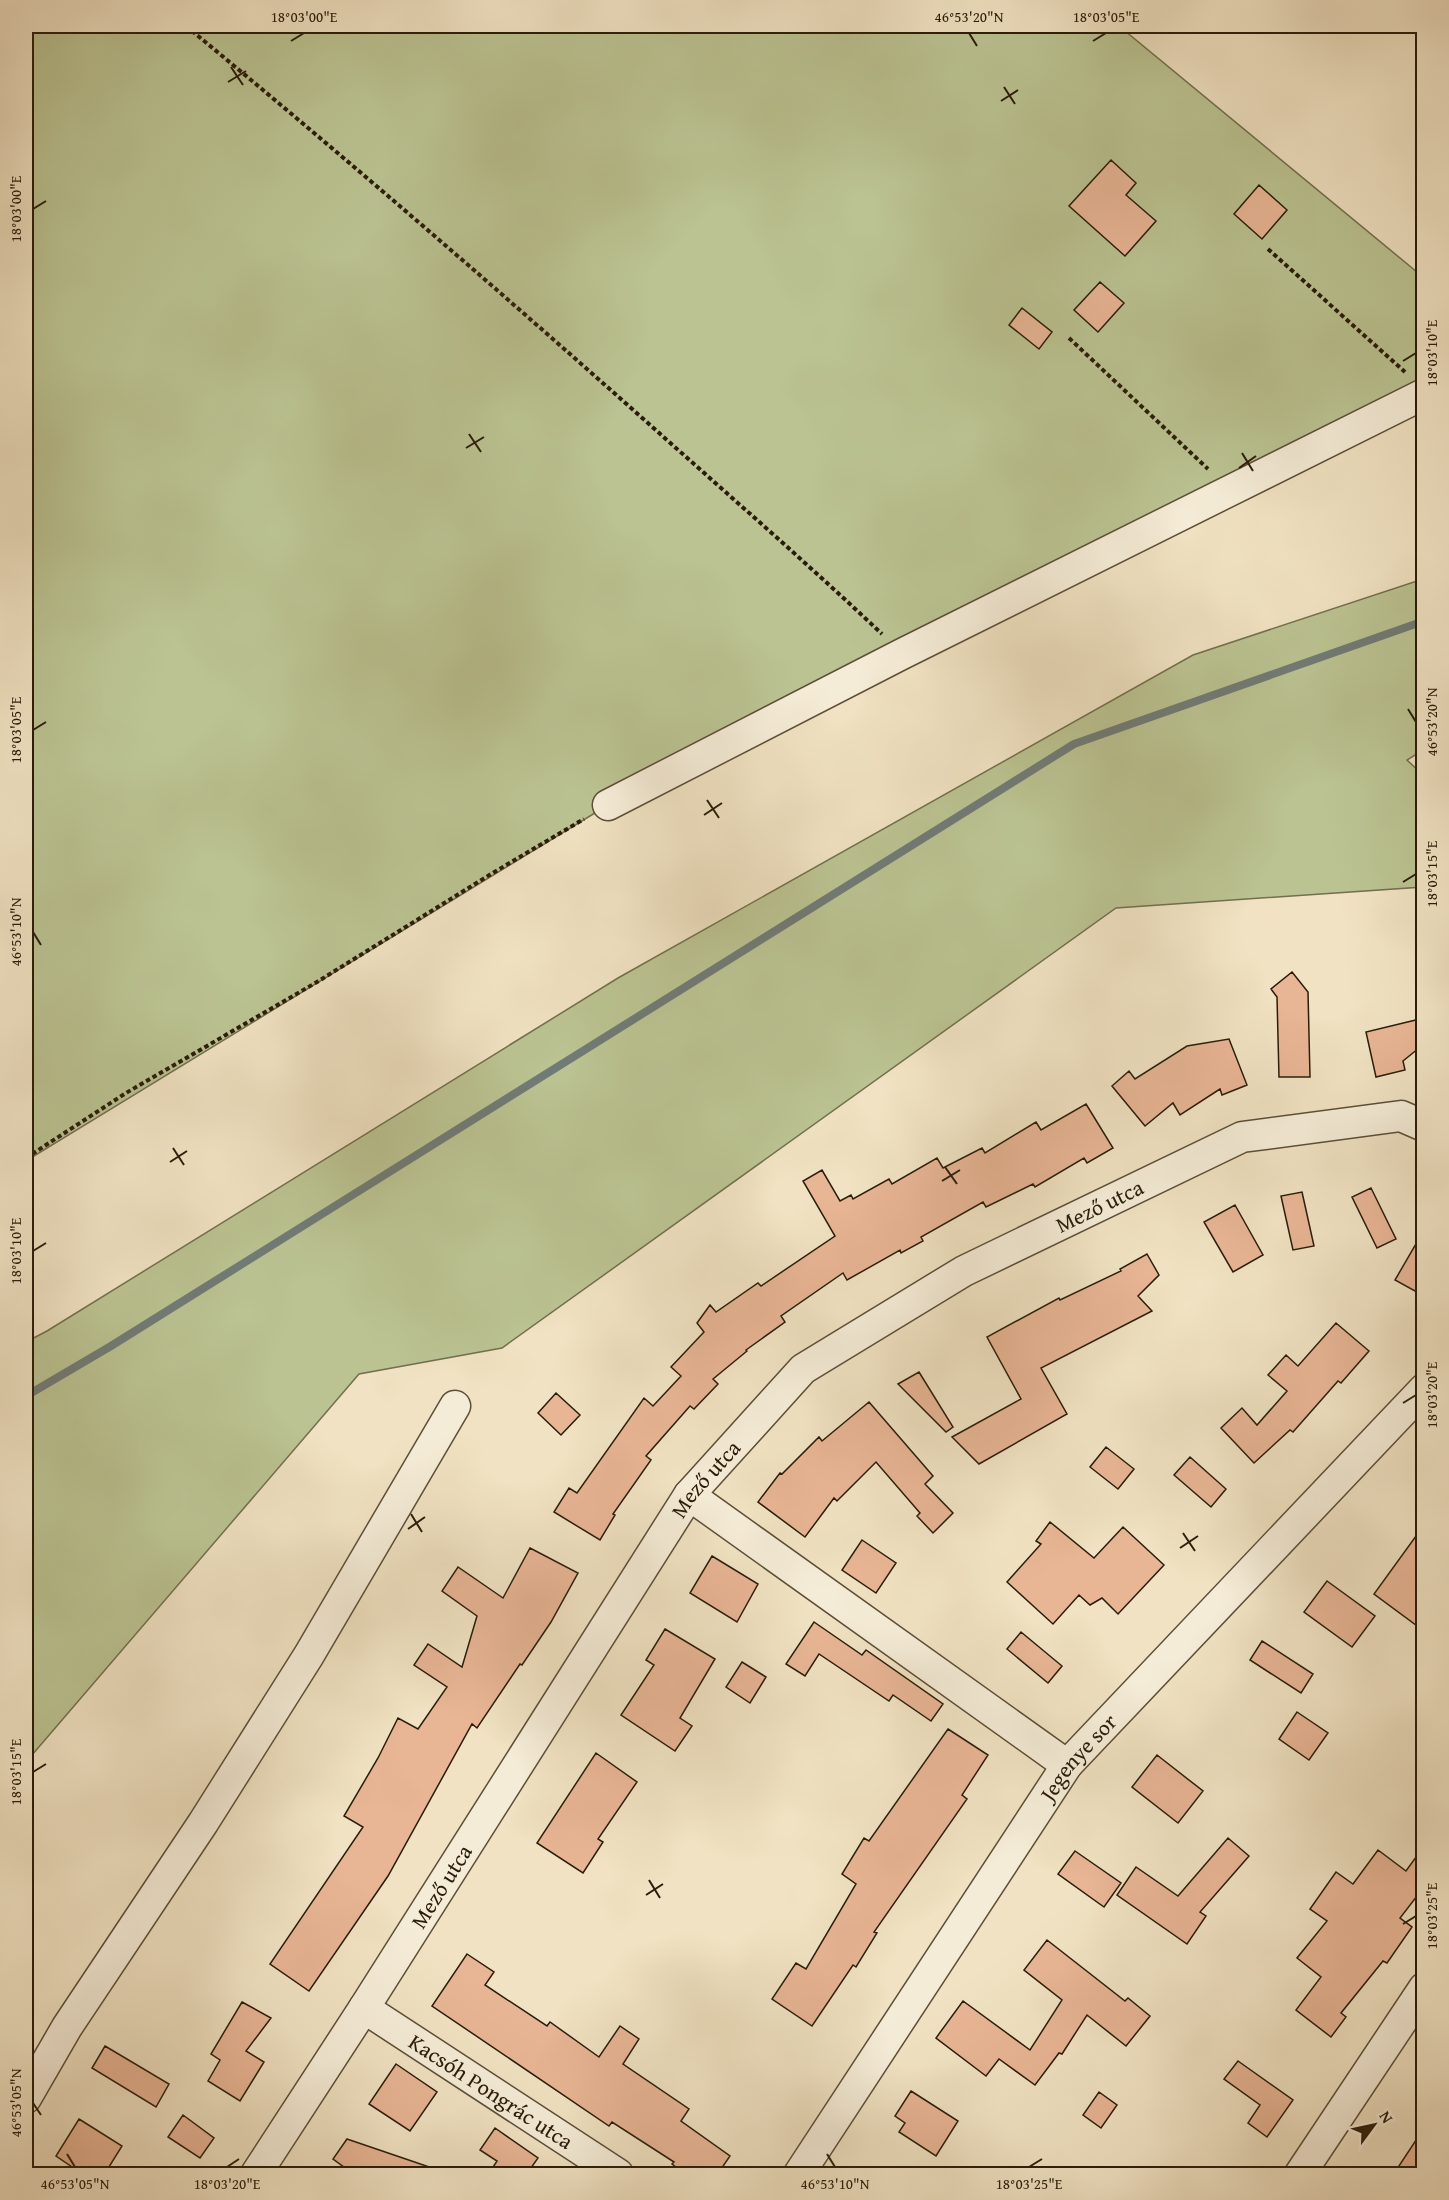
<svg xmlns="http://www.w3.org/2000/svg" width="1449" height="2200" font-family="'Gentium Book Plus',serif">
  <style>
    .green { fill: #bbc392; stroke: #72704e; stroke-width: 1.5 }
    .lines { fill: none; stroke-linecap: round; stroke-linejoin: round }
    .stream { stroke: #717b76; stroke-width: 8 }
    .building { fill: #e8b595; stroke: #2a1c0a; stroke-width: 1.5 }
    .street-casing { stroke: #5c4e38; stroke-width: 33 }
    .path { stroke: #2a1c0a; stroke-width: 4; stroke-dasharray: 4.5 3; stroke-linecap: butt }
    .street { stroke: #f5ecd7; stroke-width: 30 }
    .ticks { fill: none; stroke: #2a1c0a; stroke-width: 2 }
    .labels { text-anchor: middle; dominant-baseline: central; stroke-width: 6; stroke-linejoin: round; paint-order: stroke }
    .street-label { font-size: 22px; fill: #2a1c0a; stroke: #f5ecd7 }
    .neatline { fill: none; stroke: #2a1c0a; stroke-width: 2 }
    .ticks-label { font-size: 15px; text-anchor: middle; fill: #2a1c0a }
  </style>
  <rect width="100%" height="100%" fill="#f0e2c2"/>
  <filter id="stains"><feTurbulence type="fractalNoise" baseFrequency=".00333" numOctaves="4"/><feColorMatrix values="0 0 0 0 .2 0 0 0 0 .09 0 0 0 0 .02 0 0 0 .5 -.17"/></filter>
  <radialGradient id="worn" r=".72"><stop offset=".6" stop-color="#630" stop-opacity="0"/><stop offset="1" stop-color="#630" stop-opacity=".3"/></radialGradient>
  <path class="green" d="M 26,26 L 1119,26 L 1423,277 L 1423,394 L 608,805 L 26,1161 Z
    M 1423,579 L 1423,750 L 1407,760 L 1423,775 L 1423,887 L 1116,908 L 502,1348 L 359,1374 L 26,1762 L 26,1342 L 47,1331 L 618,978 L 1193,655 Z"/>
  <g class="lines">
    <path class="stream" d="M 26,1396 L 111,1346 L 1074,744 L 1424,621"/>
  </g>
  <path class="building" d="M 1111,160 L 1136,183 L 1126,195 L 1156,221 L 1125,256 L 1069,206 Z
    M 1259,185 L 1287,210 L 1262,239 L 1234,214 Z
    M 1100,282 L 1124,303 L 1098,332 L 1074,310 Z
    M 1022,308 L 1052,332 L 1039,349 L 1009,325 Z
    M 1292,972 L 1308,992 L 1310,1077 L 1279,1077 L 1277,997 L 1271,989 Z
    M 1424,1018 L 1424,1044 L 1403,1061 L 1405,1070 L 1376,1077 L 1366,1032 Z
    M 1229,1039 L 1247,1085 L 1222,1095 L 1220,1089 L 1180,1115 L 1173,1103 L 1145,1126 L 1112,1086 L 1129,1071 L 1135,1079 L 1187,1046 Z
    M 1086,1104 L 1113,1148 L 1087,1163 L 1084,1158 L 1035,1187 L 1033,1184 L 986,1207 L 983,1202 L 921,1237 L 923,1241 L 901,1253 L 900,1250 L 847,1280 L 843,1273 L 781,1316 L 785,1322 L 746,1350 L 747,1351 L 713,1379 L 718,1384 L 694,1409 L 690,1406 L 646,1456 L 651,1460 L 613,1514 L 615,1515 L 600,1540 L 554,1512 L 569,1488 L 577,1493 L 644,1398 L 653,1406 L 681,1376 L 671,1367 L 704,1332 L 697,1323 L 710,1305 L 716,1312 L 758,1283 L 761,1286 L 835,1236 L 803,1181 L 822,1170 L 840,1201 L 851,1195 L 853,1199 L 889,1179 L 892,1184 L 937,1158 L 943,1168 L 982,1148 L 985,1153 L 1036,1122 L 1041,1130 Z
    M 1371,1188 L 1396,1239 L 1377,1248 L 1352,1197 Z
    M 1302,1192 L 1314,1246 L 1293,1250 L 1281,1196 Z
    M 1235,1205 L 1263,1255 L 1233,1272 L 1204,1222 Z
    M 1424,1230 L 1424,1296 L 1395,1280 Z
    M 1147,1254 L 1159,1275 L 1138,1296 L 1152,1311 L 1041,1368 L 1067,1414 L 979,1464 L 952,1437 L 1021,1399 L 987,1337 L 1059,1298 L 1060,1300 L 1121,1271 L 1120,1269 Z
    M 1336,1323 L 1369,1351 L 1341,1383 L 1338,1381 L 1293,1432 L 1290,1430 L 1254,1463 L 1221,1428 L 1242,1408 L 1257,1425 L 1287,1391 L 1268,1375 L 1286,1355 L 1298,1366 Z
    M 919,1372 L 953,1427 L 946,1432 L 898,1384 Z
    M 556,1393 L 580,1415 L 561,1435 L 538,1413 Z
    M 869,1402 L 933,1476 L 925,1484 L 953,1513 L 933,1533 L 917,1516 L 920,1513 L 876,1462 L 837,1501 L 834,1498 L 805,1537 L 758,1502 L 780,1473 L 782,1474 L 819,1437 L 822,1441 Z
    M 1106,1447 L 1134,1469 L 1118,1489 L 1090,1467 Z
    M 1190,1457 L 1226,1489 L 1211,1507 L 1174,1475 Z
    M 1050,1522 L 1094,1558 L 1123,1527 L 1164,1565 L 1118,1614 L 1102,1598 L 1090,1605 L 1079,1595 L 1053,1624 L 1007,1582 L 1041,1544 L 1036,1541 Z
    M 1424,1525 L 1424,1631 L 1374,1594 Z
    M 862,1540 L 896,1563 L 876,1593 L 842,1570 Z
    M 530,1548 L 578,1573 L 551,1622 L 522,1665 L 520,1664 L 477,1728 L 472,1724 L 388,1876 L 309,1991 L 270,1964 L 363,1827 L 344,1816 L 378,1758 L 398,1718 L 418,1729 L 447,1687 L 414,1665 L 428,1644 L 462,1667 L 477,1616 L 442,1591 L 458,1567 L 503,1598 Z
    M 712,1556 L 758,1584 L 737,1622 L 690,1593 Z
    M 1327,1581 L 1375,1616 L 1352,1647 L 1304,1612 Z
    M 814,1622 L 862,1655 L 866,1650 L 943,1704 L 931,1721 L 893,1695 L 889,1701 L 819,1654 L 805,1676 L 786,1664 Z
    M 665,1629 L 715,1659 L 680,1718 L 692,1726 L 675,1751 L 621,1715 L 654,1665 L 646,1660 Z
    M 1021,1632 L 1062,1666 L 1048,1683 L 1007,1649 Z
    M 1262,1641 L 1313,1674 L 1301,1693 L 1250,1660 Z
    M 742,1662 L 766,1677 L 750,1703 L 726,1687 Z
    M 1297,1712 L 1328,1733 L 1309,1760 L 1279,1739 Z
    M 948,1729 L 988,1755 L 962,1795 L 967,1799 L 874,1932 L 877,1933 L 856,1967 L 853,1965 L 812,2026 L 772,1999 L 796,1963 L 806,1969 L 856,1884 L 842,1874 L 864,1838 L 869,1841 Z
    M 596,1753 L 637,1782 L 598,1839 L 603,1842 L 583,1873 L 537,1843 Z
    M 1157,1755 L 1203,1791 L 1178,1823 L 1132,1787 Z
    M 1228,1838 L 1249,1856 L 1200,1912 L 1206,1916 L 1187,1944 L 1117,1895 L 1136,1867 L 1178,1896 Z
    M 1424,1846 L 1424,1887 L 1400,1918 L 1412,1927 L 1387,1963 L 1383,1961 L 1341,2013 L 1346,2017 L 1331,2037 L 1296,2010 L 1321,1977 L 1297,1958 L 1327,1921 L 1310,1909 L 1336,1872 L 1353,1884 L 1378,1850 L 1406,1871 Z
    M 1075,1851 L 1121,1883 L 1104,1907 L 1058,1874 Z
    M 1047,1940 L 1125,2001 L 1128,1998 L 1150,2016 L 1126,2046 L 1087,2015 L 1062,2054 L 1059,2053 L 1035,2085 L 999,2059 L 986,2076 L 936,2038 L 963,2001 L 1030,2050 L 1062,2000 L 1024,1970 Z
    M 467,1954 L 494,1972 L 485,1985 L 547,2026 L 550,2022 L 599,2057 L 620,2026 L 639,2039 L 623,2064 L 689,2109 L 681,2121 L 730,2156 L 717,2175 L 686,2175 L 672,2164 L 674,2162 L 612,2122 L 609,2126 L 432,2006 Z
    M 242,2002 L 271,2018 L 246,2051 L 264,2062 L 240,2101 L 208,2081 L 220,2060 L 211,2054 Z
    M 105,2046 L 169,2084 L 156,2107 L 92,2068 Z
    M 1238,2061 L 1293,2100 L 1267,2137 L 1248,2123 L 1260,2105 L 1224,2079 Z
    M 396,2064 L 437,2092 L 410,2131 L 369,2104 Z
    M 911,2091 L 958,2121 L 936,2156 L 899,2132 L 905,2123 L 895,2116 Z
    M 1099,2092 L 1117,2105 L 1101,2128 L 1083,2115 Z
    M 183,2115 L 214,2138 L 200,2158 L 168,2137 Z
    M 79,2119 L 122,2146 L 104,2175 L 84,2175 L 56,2156 Z
    M 495,2128 L 538,2158 L 526,2175 L 488,2175 L 497,2161 L 480,2150 Z
    M 1424,2128 L 1424,2175 L 1393,2175 Z
    M 347,2139 L 441,2171 L 440,2175 L 355,2175 L 333,2159 Z"/>
  <g class="lines">
    <g class="street-casing">
      <g id="street">
        <path d="M 608,805 L 902,654 L 1424,394"/>
        <path d="M 689,1495 L 1067,1765"/>
        <path id="s1" d="M 364,2008 L 618,2174"/>
        <path d="M 26,2098 L 67,2027 L 203,1823 L 309,1655 L 455,1406"/>
        <path id="s2" d="M 256,2174 L 364,2008 L 689,1495 L 803,1369 L 964,1271 L 1242,1137 L 1401,1116 L 1424,1126"/>
        <path id="s3" d="M 799,2174 L 1067,1765 L 1424,1389"/>
        <path d="M 1300,2174 L 1424,1988"/>
      </g>
    </g>
    <path class="path" d="M 186,26 C 346,158 503,294 658,432 C 733,499 809,565 882,634
      M 1268,249 L 1405,372
      M 1069,338 L 1208,469
      M 26,1158 L 126,1093 L 317,982 L 491,874 L 584,819"/>
    <use href="#street" class="street"/>
  </g>
  <path class="ticks" d="M 969,33 L 977,46M 291,41 L 304,33M 1093,41 L 1106,33M 231,67 L 243,85M 228,82 L 246,71M 1004,87 L 1015,104M 1001,101 L 1018,90M 33,209 L 46,201M 1403,361 L 1416,353M 469,434 L 481,452M 466,448 L 484,437M 1242,453 L 1253,471M 1239,468 L 1256,456M 1408,709 L 1416,722M 33,730 L 46,722M 707,800 L 719,818M 704,815 L 722,803M 1403,882 L 1416,874M 33,932 L 41,945M 173,1148 L 184,1165M 170,1162 L 187,1151M 945,1167 L 957,1184M 942,1181 L 960,1170M 33,1251 L 46,1243M 1403,1403 L 1416,1395M 411,1514 L 422,1532M 408,1529 L 425,1517M 1183,1533 L 1195,1551M 1180,1548 L 1198,1536M 33,1772 L 46,1764M 649,1880 L 660,1898M 646,1895 L 663,1884M 1403,1924 L 1416,1916M 33,2103 L 41,2115M 67,2154 L 75,2167M 827,2154 L 835,2167M 227,2167 L 239,2159M 1029,2167 L 1042,2159"/>
  <g class="labels">
    <g class="street-label">
      <text stroke="none"><textPath href="#s2" startOffset="1314">Mező utca</textPath></text>
      <text stroke="none"><textPath href="#s2" startOffset="828">Mező utca</textPath></text>
      <text stroke="none"><textPath href="#s3" startOffset="502">Jegenye sor</textPath></text>
      <text stroke="none"><textPath href="#s2" startOffset="342">Mező utca</textPath></text>
      <text stroke="none"><textPath href="#s1" startOffset="152">Kacsóh Pongrác utca</textPath></text>
    </g>
  </g>
  <rect width="1449" height="2200" fill="none" stroke="#f0e2c2" stroke-width="66"/>
  <g transform="translate(1374 2125) rotate(57)" stroke="#f5ecd7" stroke-width="4.5" paint-order="stroke">
  <path d="M0-4.5L10 22L0 15L-10 22Z" fill="#2a1c0a"/>
  <text y="-9" font-size="16" font-weight="bold" text-anchor="middle" fill="#2a1c0a">N</text>
  </g>
  <rect x="33" y="33" width="1383" height="2134" class="neatline"/>
  <g class="ticks-label">
    <text x="304" y="22">18°03'00"E</text>
    <text x="969" y="22">46°53'20"N</text>
    <text x="1106" y="22">18°03'05"E</text>
    <text transform="translate(16 209) rotate(-90)" y="5">18°03'00"E</text>
    <text transform="translate(1432 353) rotate(-90)" y="5">18°03'10"E</text>
    <text transform="translate(1432 722) rotate(-90)" y="5">46°53'20"N</text>
    <text transform="translate(16 730) rotate(-90)" y="5">18°03'05"E</text>
    <text transform="translate(1432 874) rotate(-90)" y="5">18°03'15"E</text>
    <text transform="translate(16 932) rotate(-90)" y="5">46°53'10"N</text>
    <text transform="translate(16 1251) rotate(-90)" y="5">18°03'10"E</text>
    <text transform="translate(1432 1395) rotate(-90)" y="5">18°03'20"E</text>
    <text transform="translate(16 1772) rotate(-90)" y="5">18°03'15"E</text>
    <text transform="translate(1432 1916) rotate(-90)" y="5">18°03'25"E</text>
    <text transform="translate(16 2103) rotate(-90)" y="5">46°53'05"N</text>
    <text x="75" y="2189">46°53'05"N</text>
    <text x="227" y="2189">18°03'20"E</text>
    <text x="835" y="2189">46°53'10"N</text>
    <text x="1029" y="2189">18°03'25"E</text>
  </g>
  <rect width="100%" height="100%" filter="url(#stains)"/>
  <rect width="100%" height="100%" fill="url(#worn)"/>
</svg>
